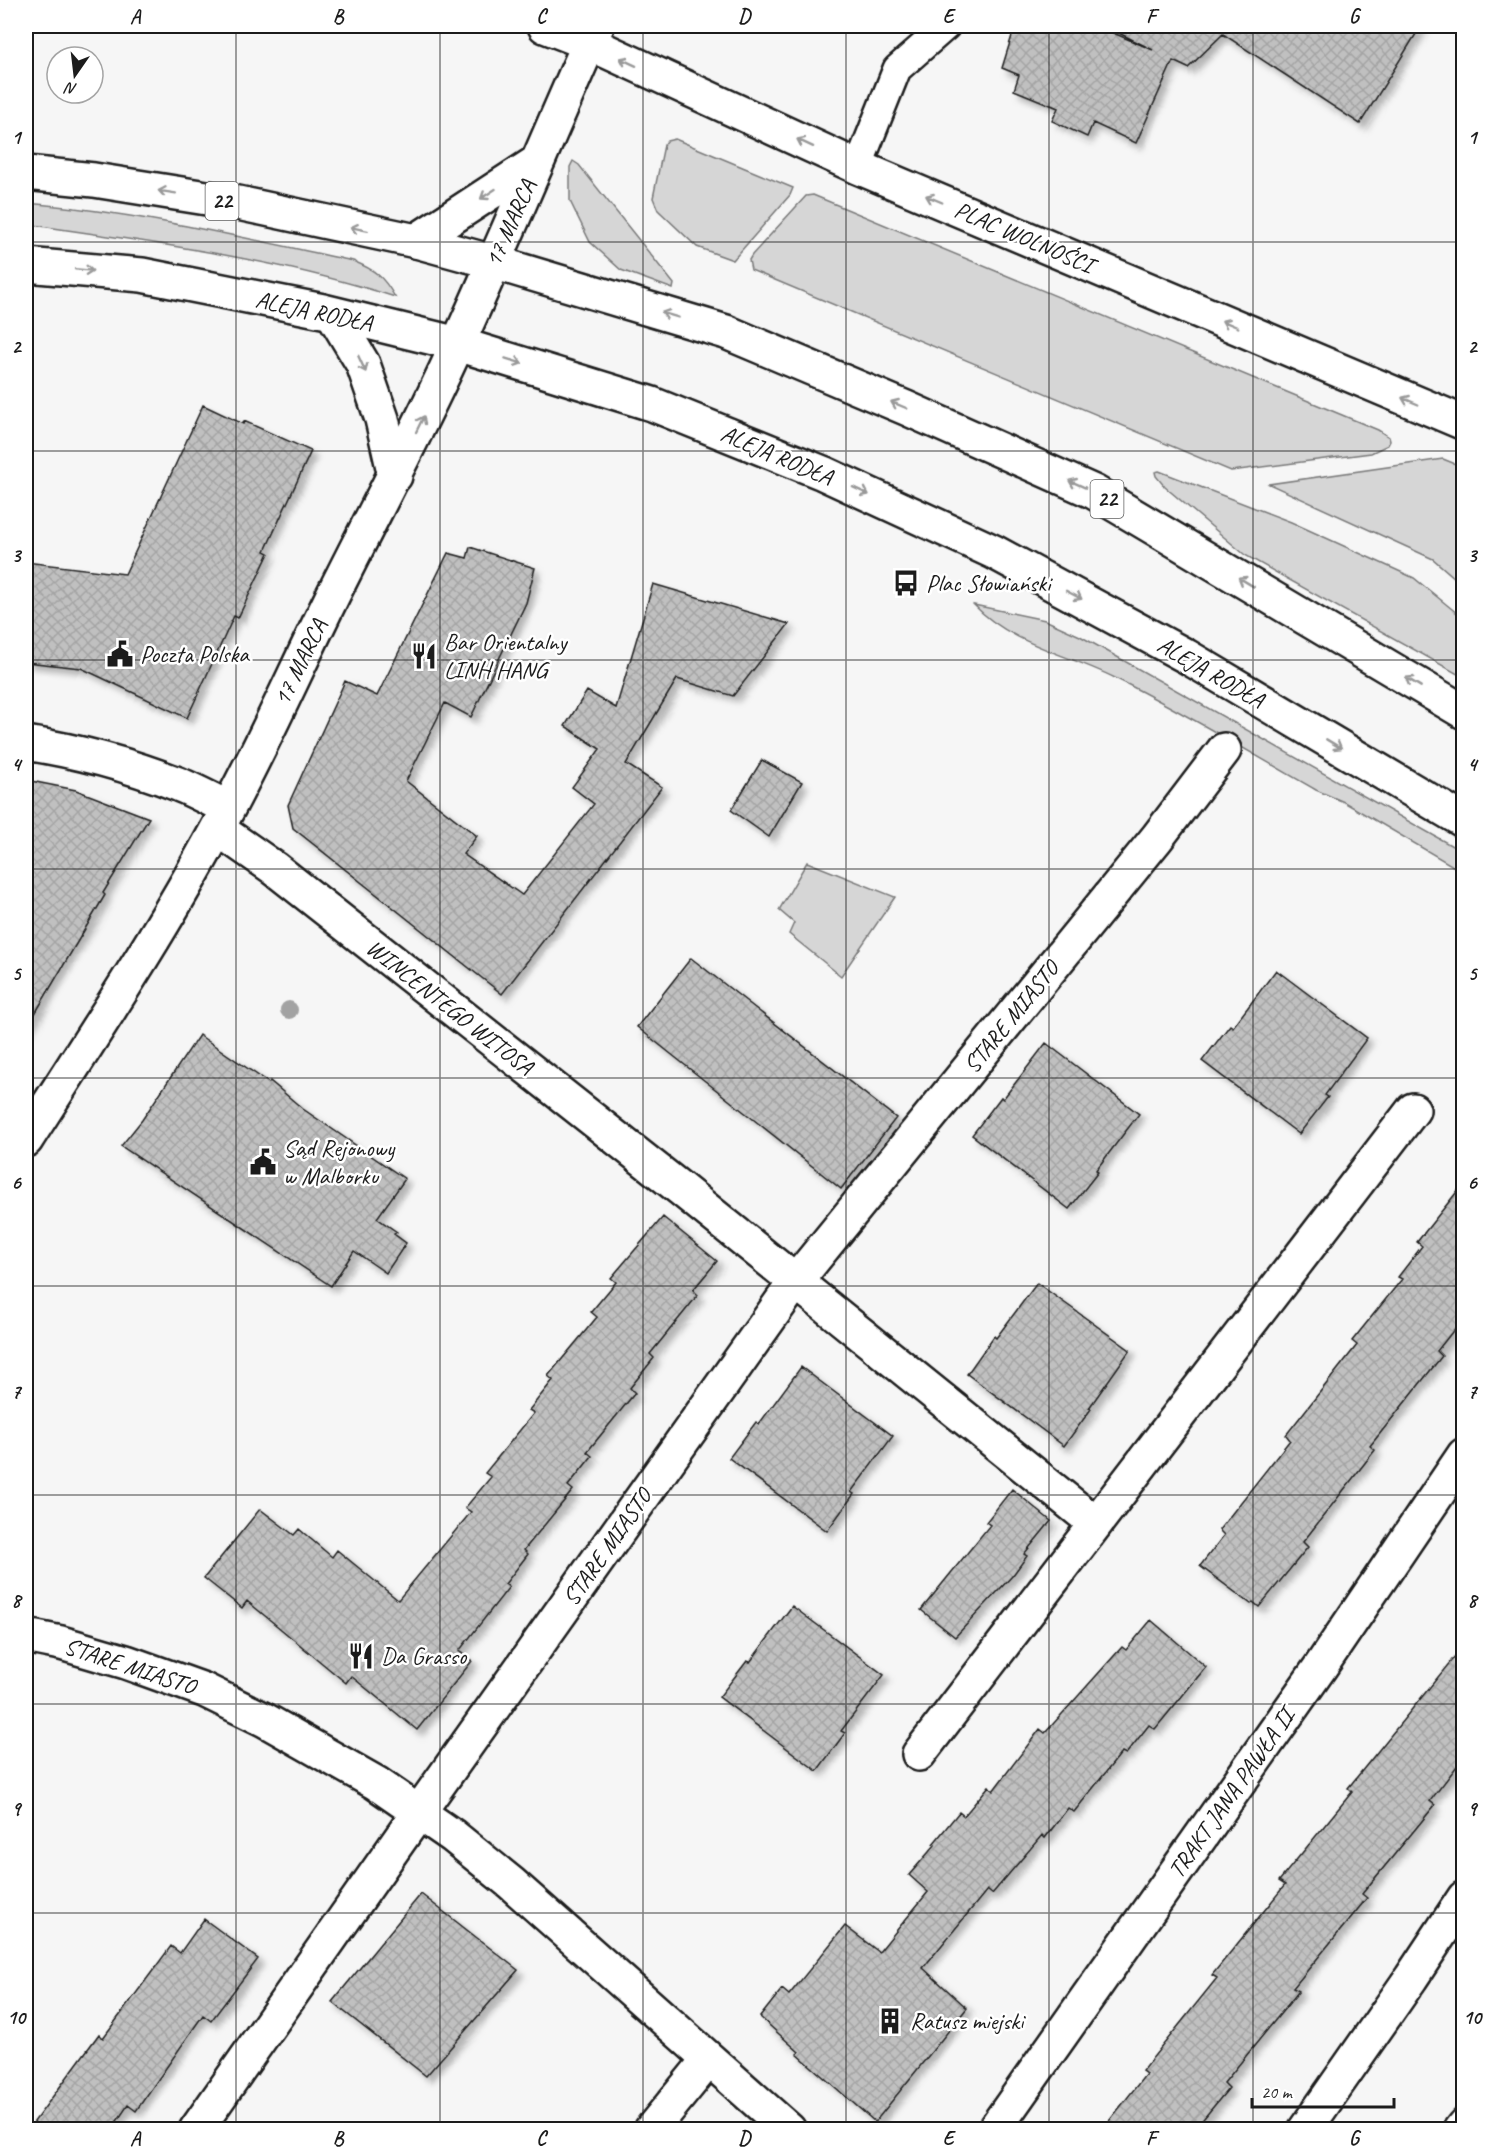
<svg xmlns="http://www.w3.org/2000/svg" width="1489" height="2155" font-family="Caveat,sans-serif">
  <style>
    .green { fill: #d6d6d6; stroke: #797979; stroke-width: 1.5 }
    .building { fill: url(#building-cross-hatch); stroke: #1c1c1c; stroke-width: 1.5; filter: url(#shadow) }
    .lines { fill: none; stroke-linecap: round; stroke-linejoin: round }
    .service-casing { stroke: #1c1c1c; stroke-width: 32 }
    .pedestrian-casing { stroke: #1c1c1c; stroke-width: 38 }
    .minor-casing { stroke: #1c1c1c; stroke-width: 38 }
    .primary-casing { stroke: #1c1c1c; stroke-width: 38 }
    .service { stroke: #fff; stroke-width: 27 }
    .pedestrian { stroke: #fff; stroke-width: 33 }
    .minor { stroke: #fff; stroke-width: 33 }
    .primary { stroke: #fff; stroke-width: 33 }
    .tree { fill: #a2a2a2 }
    .oneway { stroke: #999 }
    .grid { fill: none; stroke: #1c1c1c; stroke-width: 1.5; stroke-opacity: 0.55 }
    .labels { text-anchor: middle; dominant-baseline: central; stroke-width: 5; stroke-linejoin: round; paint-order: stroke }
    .shield { fill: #fff; stroke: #606060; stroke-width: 1.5 }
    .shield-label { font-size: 22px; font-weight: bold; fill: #1c1c1c }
    .street-label { font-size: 24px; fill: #1c1c1c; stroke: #fff }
    .poi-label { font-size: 24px; fill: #1c1c1c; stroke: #fff; text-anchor: start }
    .neatline { fill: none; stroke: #1c1c1c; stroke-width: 2 }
    .grid-label { font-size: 20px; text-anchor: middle; font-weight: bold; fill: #1c1c1c }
  </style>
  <defs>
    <pattern id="building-cross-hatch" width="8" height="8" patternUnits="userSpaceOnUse" patternTransform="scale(1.5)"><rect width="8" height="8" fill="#c0c0c0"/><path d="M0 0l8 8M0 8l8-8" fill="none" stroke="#a4a4a4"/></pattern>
    <filter id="shadow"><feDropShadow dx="5.5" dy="5.5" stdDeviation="3" flood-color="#0004"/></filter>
  </defs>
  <rect width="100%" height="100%" fill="#f6f6f6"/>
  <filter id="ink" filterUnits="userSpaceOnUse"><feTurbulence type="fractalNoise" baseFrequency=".0167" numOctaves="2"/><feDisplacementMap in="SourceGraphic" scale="12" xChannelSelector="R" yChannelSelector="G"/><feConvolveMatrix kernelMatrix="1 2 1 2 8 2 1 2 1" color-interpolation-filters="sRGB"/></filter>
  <g filter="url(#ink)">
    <path class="green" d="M 675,139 L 793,188 L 790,195 L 733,260 L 697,247 L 658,210 L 653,198 L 664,145 L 667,141 Z
      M 573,161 L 579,165 L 674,284 L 673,289 L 621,270 L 590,242 L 570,201 L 570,167 Z
      M 813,195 L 1378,430 L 1389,437 L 1390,441 L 1388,445 L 1371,453 L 1231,471 L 751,270 L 749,260 L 752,255 L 806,196 Z
      M 26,203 C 136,212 245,238 353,261 C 375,270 383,276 395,297 C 275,258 150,242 26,224 Z
      M 1443,459 L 1463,467 L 1463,585 L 1433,559 L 1269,484 Z
      M 1159,471 L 1291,522 L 1414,578 L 1463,618 L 1463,677 L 1245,555 L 1165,487 L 1156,476 L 1155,472 Z
      M 974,605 L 1045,620 L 1080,636 L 1463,852 L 1463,872 L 1344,802 L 1316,790 C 1249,752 1184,712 1115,678 C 1068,654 1012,645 974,605 Z
      M 807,862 L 895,897 L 841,976 L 789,934 L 794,923 L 779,910 Z"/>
    <path class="building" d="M 1015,26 L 1097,26 L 1153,50 L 1105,26 L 1421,26 L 1360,124 L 1223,34 L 1188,68 L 1173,61 L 1136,143 L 1093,123 L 1087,137 L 1052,121 L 1058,108 L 1014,90 L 1019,75 L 1002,68 Z
      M 203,405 L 243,424 L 244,421 L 311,451 L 265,551 L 269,553 L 238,618 L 234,616 L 187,718 L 81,668 L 26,662 L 26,562 L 125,574 Z
      M 470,547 L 535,568 L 526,603 L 471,717 L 445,703 L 406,781 L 477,836 L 463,854 L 522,895 L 594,804 L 572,787 L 600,749 L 565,726 L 587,691 L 616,708 L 653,584 L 789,624 L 733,696 L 677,679 L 626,764 L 662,787 L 502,994 L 293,828 L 288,805 L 345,681 L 377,696 L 448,553 L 467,558 Z
      M 762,760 L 802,782 L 769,837 L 731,810 Z
      M 26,780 L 76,790 L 149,818 L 103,893 L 105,895 L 26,1029 Z
      M 691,958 L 896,1118 L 841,1189 L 637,1027 Z
      M 1276,970 L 1367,1038 L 1325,1095 L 1328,1097 L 1299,1134 L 1202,1061 L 1230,1025 L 1233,1027 Z
      M 199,1035 L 269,1083 L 270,1081 L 303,1109 L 405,1179 L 377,1218 L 397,1232 L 394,1234 L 406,1243 L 386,1273 L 354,1251 L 331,1286 L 121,1146 L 142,1120 Z
      M 1046,1043 L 1139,1114 L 1096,1170 L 1098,1172 L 1069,1209 L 972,1135 L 1001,1097 L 1003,1099 Z
      M 1464,1183 L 1464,1317 L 1437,1351 L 1442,1356 L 1370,1446 L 1375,1450 L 1303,1542 L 1308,1547 L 1259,1607 L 1253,1602 L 1251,1604 L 1200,1566 L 1224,1535 L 1219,1530 L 1290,1440 L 1286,1435 L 1357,1345 L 1352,1341 L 1402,1279 L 1398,1277 L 1422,1246 L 1417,1242 Z
      M 663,1217 L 717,1261 L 693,1290 L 698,1295 L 650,1354 L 654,1358 L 630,1388 L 635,1393 L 587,1452 L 592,1456 L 568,1486 L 573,1490 L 524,1550 L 528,1554 L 505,1584 L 509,1587 L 459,1651 L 472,1661 L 417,1730 L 351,1676 L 346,1683 L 247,1601 L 242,1608 L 204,1578 L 260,1509 L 294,1535 L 299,1529 L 332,1557 L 337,1550 L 398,1600 L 471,1512 L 465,1508 L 491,1477 L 485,1473 L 534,1413 L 529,1410 L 553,1380 L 548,1376 L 597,1317 L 591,1312 L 616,1282 L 611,1278 Z
      M 1037,1283 L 1130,1350 L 1089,1408 L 1091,1409 L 1064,1446 L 967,1374 L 994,1336 L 996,1338 Z
      M 801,1367 L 893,1436 L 851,1492 L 854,1494 L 827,1531 L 729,1458 L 756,1422 L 759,1424 Z
      M 1012,1489 L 1051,1521 L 1024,1554 L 1027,1556 L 1013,1575 L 955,1637 L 921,1610 L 990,1525 L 986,1522 Z
      M 792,1606 L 884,1675 L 841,1731 L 845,1733 L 817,1771 L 719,1697 L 747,1661 L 750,1662 Z
      M 1151,1620 L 1206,1667 L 1155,1729 L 1149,1725 L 1126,1754 L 1122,1752 L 1074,1812 L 1068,1808 L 1045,1838 L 1042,1835 L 992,1894 L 987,1890 L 923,1968 L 967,2008 L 875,2122 L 797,2054 L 799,2052 L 760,2017 L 782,1989 L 789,1995 L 845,1926 L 879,1952 L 928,1892 L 909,1875 L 935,1845 L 933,1844 L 959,1812 L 964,1816 L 989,1786 L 993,1791 L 1040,1729 L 1045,1733 L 1122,1647 L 1126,1650 Z
      M 1464,1645 L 1464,1757 L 1430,1801 L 1435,1805 L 1362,1894 L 1367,1898 L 1293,1988 L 1299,1991 L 1224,2083 L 1229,2088 L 1194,2130 L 1102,2130 L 1146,2074 L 1142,2071 L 1217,1978 L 1212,1975 L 1285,1885 L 1279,1881 L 1352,1792 L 1348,1788 Z
      M 421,1894 L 518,1970 L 426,2076 L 332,2002 Z
      M 204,1919 L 258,1959 L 211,2021 L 203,2015 L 136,2111 L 128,2105 L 111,2130 L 28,2130 L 99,2034 L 103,2038 L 171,1946 L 180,1953 Z"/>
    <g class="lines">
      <g class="service-casing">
        <path id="service" d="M 858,167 L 897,69 L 946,26"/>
      </g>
      <g class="pedestrian-casing">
        <path id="pedestrian" d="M 419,1812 L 796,1281 L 1157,838 L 1224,750
          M 994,2130 L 1321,1666 L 1464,1455"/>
      </g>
      <g class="minor-casing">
        <path id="minor" d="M 545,26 L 589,43 L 858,167 L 1464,423
          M 416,241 L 537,162
          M 26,743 C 77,751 129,765 178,784 C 195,791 212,800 228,808
          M 218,829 L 274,868 L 681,1189 L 1095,1523
          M 26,1140 C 91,1038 159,936 217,829 C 258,756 292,678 329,603 C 372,516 418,432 458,343 C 506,238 550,131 597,26
          M 26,1636 L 61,1643 L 126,1662 L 204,1690 L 265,1720 L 376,1783 L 453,1836 L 511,1883 L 789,2130
          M 919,1754 L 1413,1110
          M 196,2130 L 419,1812
          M 651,2130 L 709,2059
          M 1305,2130 L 1411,1978 L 1464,1898
          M 1460,2130 L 1464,2125"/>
      </g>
      <g class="primary-casing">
        <path id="primary" d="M 26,173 L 94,180 L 238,203 L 416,241 L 493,262 L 726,332 L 906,408 L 1094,492 L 1464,712
          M 26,265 L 142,275 L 323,311 L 458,344 L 652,404 L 823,473 L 994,552 L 1186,656 L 1464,821
          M 333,314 L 363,364 L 382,419 L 395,476"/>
      </g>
      <use href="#service" class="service"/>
      <use href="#pedestrian" class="pedestrian"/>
      <use href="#minor" class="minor"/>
      <use href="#primary" class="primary"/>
    </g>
    <circle class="tree" cx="289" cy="1010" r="9"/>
    <defs><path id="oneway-shaft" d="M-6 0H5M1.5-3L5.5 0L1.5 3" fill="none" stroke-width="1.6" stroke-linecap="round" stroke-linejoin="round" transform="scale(1.5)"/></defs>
    <g class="oneway">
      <use href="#oneway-shaft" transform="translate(628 62) rotate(-155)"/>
      <use href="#oneway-shaft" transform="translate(805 143) rotate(-155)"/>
      <use href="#oneway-shaft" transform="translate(167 192) rotate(-171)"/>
      <use href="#oneway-shaft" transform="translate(488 194) rotate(147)"/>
      <use href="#oneway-shaft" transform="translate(934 199) rotate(-157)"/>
      <use href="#oneway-shaft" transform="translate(359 229) rotate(-168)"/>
      <use href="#oneway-shaft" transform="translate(84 270) rotate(5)"/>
      <use href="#oneway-shaft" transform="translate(670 315) rotate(-163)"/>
      <use href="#oneway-shaft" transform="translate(1230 324) rotate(-157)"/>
      <use href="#oneway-shaft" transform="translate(514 361) rotate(17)"/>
      <use href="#oneway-shaft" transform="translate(362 364) rotate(65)"/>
      <use href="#oneway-shaft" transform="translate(1410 401) rotate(-157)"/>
      <use href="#oneway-shaft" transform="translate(899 405) rotate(-157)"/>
      <use href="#oneway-shaft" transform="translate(420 424) rotate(-64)"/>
      <use href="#oneway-shaft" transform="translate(1077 484) rotate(-156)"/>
      <use href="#oneway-shaft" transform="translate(861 491) rotate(25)"/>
      <use href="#oneway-shaft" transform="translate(1246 582) rotate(-149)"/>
      <use href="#oneway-shaft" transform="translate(1074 595) rotate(28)"/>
      <use href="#oneway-shaft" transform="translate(1413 682) rotate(-149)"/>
      <use href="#oneway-shaft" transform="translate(1334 744) rotate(31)"/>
    </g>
  </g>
  <path class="grid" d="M 236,26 L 236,2130M 440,26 L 440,2130M 643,26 L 643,2130M 846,26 L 846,2130M 1049,26 L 1049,2130M 1253,26 L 1253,2130M 26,242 L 1464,242M 26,451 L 1464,451M 26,660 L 1464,660M 26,869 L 1464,869M 26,1078 L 1464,1078M 26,1286 L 1464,1286M 26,1495 L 1464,1495M 26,1704 L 1464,1704M 26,1913 L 1464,1913"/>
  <defs>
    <g id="bus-bare" transform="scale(2.07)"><path d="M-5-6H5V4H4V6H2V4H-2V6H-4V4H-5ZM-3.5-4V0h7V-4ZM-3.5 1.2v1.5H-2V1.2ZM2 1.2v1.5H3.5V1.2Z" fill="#1c1c1c" stroke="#fff" stroke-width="2.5" paint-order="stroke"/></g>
    <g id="civic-bare" transform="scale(2.07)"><path d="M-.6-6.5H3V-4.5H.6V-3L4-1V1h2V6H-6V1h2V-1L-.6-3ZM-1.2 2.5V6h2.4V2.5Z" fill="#1c1c1c" stroke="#fff" stroke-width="2.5" paint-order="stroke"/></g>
    <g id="restaurant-bare" transform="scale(2.07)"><path d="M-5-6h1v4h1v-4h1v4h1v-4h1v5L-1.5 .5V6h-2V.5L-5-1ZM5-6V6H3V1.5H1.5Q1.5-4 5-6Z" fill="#1c1c1c" stroke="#fff" stroke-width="2.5" paint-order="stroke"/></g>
    <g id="building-bare" transform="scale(2.07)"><path d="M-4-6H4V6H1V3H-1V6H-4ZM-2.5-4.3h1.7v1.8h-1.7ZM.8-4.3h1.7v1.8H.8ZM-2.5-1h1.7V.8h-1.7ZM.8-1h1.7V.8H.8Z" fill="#1c1c1c" stroke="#fff" stroke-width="2.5" paint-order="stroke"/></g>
  </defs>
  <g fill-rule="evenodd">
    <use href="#bus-bare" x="906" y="583"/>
    <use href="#civic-bare" x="120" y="654"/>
    <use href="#restaurant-bare" x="424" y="656"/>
    <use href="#civic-bare" x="263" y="1162"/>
    <use href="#restaurant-bare" x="361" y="1656"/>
    <use href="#building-bare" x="890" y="2021"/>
  </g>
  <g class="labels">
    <g class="shield">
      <rect x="205.5" y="182" width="33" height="38" rx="4.5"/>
      <rect x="1090.5" y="480" width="33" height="38" rx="4.5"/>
    </g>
    <g class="shield-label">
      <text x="222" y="201">22</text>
      <text x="1107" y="499">22</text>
    </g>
    <g class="street-label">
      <text transform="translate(510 223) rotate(-66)">17 MARCA</text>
      <text transform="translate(1024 237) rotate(23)">PLAC WOLNOŚCI</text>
      <text transform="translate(314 311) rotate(12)">ALEJA RODŁA</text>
      <text transform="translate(777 455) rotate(23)">ALEJA RODŁA</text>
      <text transform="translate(300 662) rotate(-64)">17 MARCA</text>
      <text transform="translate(1211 672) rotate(30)">ALEJA RODŁA</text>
      <text transform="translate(450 1007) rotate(38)">WINCENTEGO WITOSA</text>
      <text transform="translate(1011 1017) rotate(-51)">STARE MIASTO</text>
      <text transform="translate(607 1547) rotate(-55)">STARE MIASTO</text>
      <text transform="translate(130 1666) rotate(18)">STARE MIASTO</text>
      <text transform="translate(1231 1793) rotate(-55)">TRAKT JANA PAWŁA II</text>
    </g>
    <g class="poi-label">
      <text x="926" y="583">Plac Słowiański</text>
      <text x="444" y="642">Bar Orientalny<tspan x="444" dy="28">LINH HANG</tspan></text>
      <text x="140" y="654">Poczta Polska</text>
      <text x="283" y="1148">Sąd Rejonowy<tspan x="283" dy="28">w Malborku</tspan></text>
      <text x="381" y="1656">Da Grasso</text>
      <text x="910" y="2021">Ratusz miejski</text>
    </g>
  </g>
  <rect width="1489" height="2155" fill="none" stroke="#fff" stroke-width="66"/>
  <g transform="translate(75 75) rotate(194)"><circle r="28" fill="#ffffff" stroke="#a4a4a4" stroke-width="1.5"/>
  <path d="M0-4.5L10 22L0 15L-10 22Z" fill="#1c1c1c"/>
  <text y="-9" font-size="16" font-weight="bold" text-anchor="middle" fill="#1c1c1c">N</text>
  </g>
  <path d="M1252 2098v9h142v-9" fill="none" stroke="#1c1c1c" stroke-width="3"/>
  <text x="1261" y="2098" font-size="18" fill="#1c1c1c" stroke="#ffffff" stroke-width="4.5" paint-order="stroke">20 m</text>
  <rect x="33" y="33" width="1423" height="2089" class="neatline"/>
  <g class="grid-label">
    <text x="135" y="23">A</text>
    <text x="338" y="23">B</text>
    <text x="541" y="23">C</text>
    <text x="744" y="23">D</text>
    <text x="948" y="23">E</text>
    <text x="1151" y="23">F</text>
    <text x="1354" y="23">G</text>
    <text x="16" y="144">1</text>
    <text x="1472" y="144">1</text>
    <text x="16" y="353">2</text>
    <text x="1472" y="353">2</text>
    <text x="16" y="562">3</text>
    <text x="1472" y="562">3</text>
    <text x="16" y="771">4</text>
    <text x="1472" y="771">4</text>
    <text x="16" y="980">5</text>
    <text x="1472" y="980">5</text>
    <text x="16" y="1189">6</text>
    <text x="1472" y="1189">6</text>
    <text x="16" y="1398">7</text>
    <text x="1472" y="1398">7</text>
    <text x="16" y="1607">8</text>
    <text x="1472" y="1607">8</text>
    <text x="16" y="1815">9</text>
    <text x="1472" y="1815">9</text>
    <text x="16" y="2024">10</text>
    <text x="1472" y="2024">10</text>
    <text x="135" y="2145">A</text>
    <text x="338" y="2145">B</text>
    <text x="541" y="2145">C</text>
    <text x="744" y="2145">D</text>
    <text x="948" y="2145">E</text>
    <text x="1151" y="2145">F</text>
    <text x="1354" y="2145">G</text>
  </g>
</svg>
